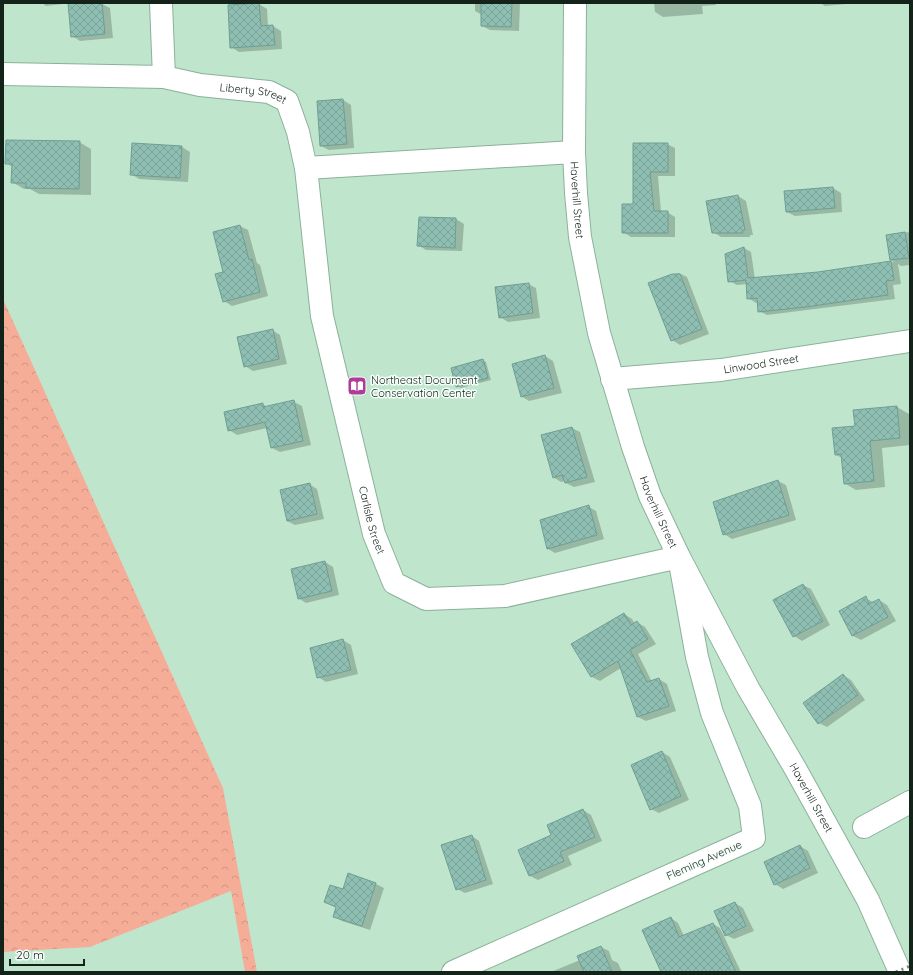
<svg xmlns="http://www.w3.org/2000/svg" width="913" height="975" font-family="Quicksand,sans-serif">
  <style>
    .park { fill: url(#park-crowns) }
    .shadow { fill: #0003 }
    .building { fill: url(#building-cross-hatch); stroke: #6f9e93 }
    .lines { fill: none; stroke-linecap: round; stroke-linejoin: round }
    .minor-casing { stroke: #8bb199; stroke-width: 24 }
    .major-casing { stroke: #8bb199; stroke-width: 24 }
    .minor { stroke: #fff; stroke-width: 22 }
    .major { stroke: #fff; stroke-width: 22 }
    .rail { stroke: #708c7b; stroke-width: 3; stroke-dasharray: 2 4; stroke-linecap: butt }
    .labels { text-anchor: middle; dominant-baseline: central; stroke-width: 3; stroke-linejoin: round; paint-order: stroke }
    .street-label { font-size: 11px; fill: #14231a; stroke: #f6fef9 }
    .poi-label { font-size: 11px; fill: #14231a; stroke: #f6fef9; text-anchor: start }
  </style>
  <defs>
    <pattern id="park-crowns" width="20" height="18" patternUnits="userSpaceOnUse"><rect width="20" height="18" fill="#f5ad98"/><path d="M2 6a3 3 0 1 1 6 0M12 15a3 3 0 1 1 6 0" fill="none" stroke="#d19582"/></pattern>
    <pattern id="building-cross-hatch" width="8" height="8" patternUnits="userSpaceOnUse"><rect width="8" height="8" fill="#8fbfb3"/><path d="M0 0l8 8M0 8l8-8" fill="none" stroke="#7aa499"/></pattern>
  </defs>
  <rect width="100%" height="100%" fill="#bfe6cd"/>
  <path class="park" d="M 3,299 L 223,788 L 257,972 L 245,972 L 231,891 L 90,947 L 3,952 Z"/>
  <path class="shadow" d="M 42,3 L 71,3 L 46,6 Z
    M 475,3 L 520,3 L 519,31 L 490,30 L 482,26 L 482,15 L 475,11 Z
    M 654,3 L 715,3 L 716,5 L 702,6 L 703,14 L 663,17 L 655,12 Z
    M 820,3 L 858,3 L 825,6 Z
    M 102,4 L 110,8 L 113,38 L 80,41 L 72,36 Z
    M 259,4 L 267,9 L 268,26 L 273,26 L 281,31 L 282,49 L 239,52 L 231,47 L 229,6 Z
    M 343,100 L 351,105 L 354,148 L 329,150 L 321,146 Z
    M 79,142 L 91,149 L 91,195 L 39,194 L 30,189 L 24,189 L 12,182 L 13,167 L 6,163 Z
    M 634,144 L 667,144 L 675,148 L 675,176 L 658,176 L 661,212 L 667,212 L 675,217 L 675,237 L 631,237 L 623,232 L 634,205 Z
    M 182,147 L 190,152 L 188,182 L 139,179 L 131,174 Z
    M 833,188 L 841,193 L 842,212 L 795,216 L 787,212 Z
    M 738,196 L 746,201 L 753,235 L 750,235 L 750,237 L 721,237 L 713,232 L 707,202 Z
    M 456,219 L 464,224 L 462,251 L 426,250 L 418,245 Z
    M 240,226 L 248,230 L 257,263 L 260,265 L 268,296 L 232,306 L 224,301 L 225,273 Z
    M 910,232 L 910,265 L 901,266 L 898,264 L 901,284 L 893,285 L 895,299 L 767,315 L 759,311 L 758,302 L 756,303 L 748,298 L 747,284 L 737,285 L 729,281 L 744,248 L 751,252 L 755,279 L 818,273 L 894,262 L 890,260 L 887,235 Z
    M 679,273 L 687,277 L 709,334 L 680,345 L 672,340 L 650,284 Z
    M 528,284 L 536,288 L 540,318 L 508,322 L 500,317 Z
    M 272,330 L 280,335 L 287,364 L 253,371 L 245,366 Z
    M 545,356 L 553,361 L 562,393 L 529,401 L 521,396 Z
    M 483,360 L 486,362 L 491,380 L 461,388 L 457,386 Z
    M 294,402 L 302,406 L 311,445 L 280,452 L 272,448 L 267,428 L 237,435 L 229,430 L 263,404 L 267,407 Z
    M 897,407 L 909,414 L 910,445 L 882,448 L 885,487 L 856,490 L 844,483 L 842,458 L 836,455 L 856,427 Z
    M 572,428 L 580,432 L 595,482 L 574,487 L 566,483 L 565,481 L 561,482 L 553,477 Z
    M 778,481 L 786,485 L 796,520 L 732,539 L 724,534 Z
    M 309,484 L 317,489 L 324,519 L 295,525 L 287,521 Z
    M 589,507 L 596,511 L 604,539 L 555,553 L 548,549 Z
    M 325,562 L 333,567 L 339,595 L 306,603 L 298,598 Z
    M 803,585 L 811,589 L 830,625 L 802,641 L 794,636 Z
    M 865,598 L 873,602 L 879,600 L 887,605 L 896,621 L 861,640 L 853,636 L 840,612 Z
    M 624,614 L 632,619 L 635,624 L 637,622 L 645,627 L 656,644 L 638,654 L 652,682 L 659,679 L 667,684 L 676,711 L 646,721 L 638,717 L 621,668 L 600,681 L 592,677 L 573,645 Z
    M 343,640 L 351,645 L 358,674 L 326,682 L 318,677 Z
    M 843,675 L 851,680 L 865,700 L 827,727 L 819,723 Z
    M 662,752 L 670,757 L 689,800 L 659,813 L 651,809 Z
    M 583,810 L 591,815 L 602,841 L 568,856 L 572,865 L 538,880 L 530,876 L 553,836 Z
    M 472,836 L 479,841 L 493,884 L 465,893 L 457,889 Z
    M 800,846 L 808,851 L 818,873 L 783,889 L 775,884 Z
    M 349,875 L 376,884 L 384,888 L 370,930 L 342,921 L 334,916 L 337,908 L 325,902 L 343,890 Z
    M 735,903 L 743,908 L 754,931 L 734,939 L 726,935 Z
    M 671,918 L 678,923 L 684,936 L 713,924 L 720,928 L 741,972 L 662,972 Z
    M 601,947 L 609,951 L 612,960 L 618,963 L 622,972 L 551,972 L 580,960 Z"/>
  <path class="building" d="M 68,3 L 102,3 L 105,34 L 71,37 Z
    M 259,3 L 261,26 L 273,25 L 275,45 L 230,48 L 228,5 Z
    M 481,3 L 512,3 L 511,27 L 481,26 Z
    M 343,99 L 347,144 L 320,146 L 317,101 Z
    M 6,140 L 80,141 L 79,189 L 26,188 L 26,183 L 11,183 L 12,164 L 5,164 Z
    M 132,143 L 182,146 L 180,178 L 130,175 Z
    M 633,143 L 668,143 L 668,172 L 650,172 L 654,211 L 668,211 L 668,233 L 622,233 L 622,204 L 633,204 Z
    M 833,187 L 835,208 L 786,212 L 784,191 Z
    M 738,195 L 745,230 L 742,231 L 743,233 L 712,233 L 706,201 Z
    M 419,217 L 456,218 L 455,248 L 417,246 Z
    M 240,225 L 249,260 L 252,259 L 260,292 L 223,302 L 215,274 L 223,272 L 213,232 Z
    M 905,232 L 909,258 L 890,260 L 886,235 Z
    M 744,247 L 748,278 L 818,272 L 891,261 L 894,280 L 886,281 L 888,295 L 806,307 L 758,312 L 757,298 L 747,299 L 746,280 L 728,282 L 725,254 Z
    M 672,274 L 680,274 L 702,329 L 671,341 L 648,283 Z
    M 529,283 L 533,313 L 499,318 L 495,287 Z
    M 273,329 L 279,359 L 244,367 L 237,337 Z
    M 545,355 L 554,388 L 521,397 L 512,364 Z
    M 483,359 L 488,378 L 456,387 L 451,368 Z
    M 294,400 L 303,441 L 271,448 L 265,422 L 228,431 L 224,412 L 263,403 L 263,407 Z
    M 897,406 L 900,438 L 870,441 L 874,481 L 844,484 L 841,454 L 835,455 L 832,428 L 855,426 L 853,410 Z
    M 572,427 L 587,477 L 565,483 L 562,475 L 553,478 L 541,435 Z
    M 778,480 L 789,515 L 723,535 L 713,502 Z
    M 310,483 L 317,514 L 287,521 L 280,490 Z
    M 589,505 L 597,535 L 547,549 L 540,520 Z
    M 325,561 L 332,591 L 298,599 L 291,569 Z
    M 803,584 L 823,621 L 793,637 L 773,600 Z
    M 866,596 L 869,604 L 879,599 L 888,617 L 852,636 L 839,611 Z
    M 624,613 L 631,625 L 637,621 L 648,639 L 630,650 L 647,682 L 659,678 L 669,706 L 637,717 L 618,661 L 591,677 L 571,644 Z
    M 343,639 L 351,670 L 317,678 L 310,648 Z
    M 843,674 L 858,695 L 818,724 L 803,703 Z
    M 662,751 L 681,796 L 650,810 L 631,765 Z
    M 583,809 L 595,837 L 560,852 L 564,861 L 529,876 L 518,850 L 551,835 L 547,825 Z
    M 472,835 L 486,880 L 456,890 L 441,845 Z
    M 800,845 L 810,868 L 774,885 L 764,862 Z
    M 348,873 L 376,883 L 362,926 L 333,917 L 336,907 L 324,902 L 330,885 L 343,889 Z
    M 735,902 L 746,926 L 725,936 L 714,911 Z
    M 671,917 L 679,937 L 713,923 L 736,972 L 661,972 L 642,930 Z
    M 601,946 L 612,972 L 584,972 L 577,956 Z"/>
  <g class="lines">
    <g class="minor-casing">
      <g id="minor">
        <path d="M 161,3 L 164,77"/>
        <path id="s1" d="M 3,74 L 164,77 L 200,85 L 269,92 L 287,101 L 298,132 L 306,168 L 574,152"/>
        <path id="s2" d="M 306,168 L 322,316 L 374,534 L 394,583 L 426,599 L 505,596 L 679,557 L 697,657 L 712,713 L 750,806 L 754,838 L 453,972"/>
        <path id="s3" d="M 612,379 L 721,370 L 910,341"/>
        <path d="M 864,827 L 910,802"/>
      </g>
    </g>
    <g class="major-casing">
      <g id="major">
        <path id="s4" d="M 575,3 L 574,152 L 576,193 L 580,237 L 599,333 L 633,447 L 650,496 L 679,557 L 748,688 L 795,768 L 868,900 L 900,972"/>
      </g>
    </g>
    <use href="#minor" class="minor"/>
    <use href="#major" class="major"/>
    <path class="rail" d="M 896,972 L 910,966"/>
  </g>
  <defs>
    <g id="library-square" transform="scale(1)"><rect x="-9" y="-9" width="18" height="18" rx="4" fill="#af3c96" stroke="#f6fef9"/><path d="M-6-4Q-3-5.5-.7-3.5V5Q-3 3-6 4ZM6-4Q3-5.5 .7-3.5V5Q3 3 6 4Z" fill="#fff"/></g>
  </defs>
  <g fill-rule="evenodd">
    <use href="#library-square" x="357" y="386"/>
  </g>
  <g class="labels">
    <g class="street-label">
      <text stroke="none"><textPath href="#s1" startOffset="252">Liberty Street</textPath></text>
      <text stroke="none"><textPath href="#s4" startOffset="197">Haverhill Street</textPath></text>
      <text stroke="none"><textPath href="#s3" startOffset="150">Linwood Street</textPath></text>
      <text stroke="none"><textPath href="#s4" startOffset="521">Haverhill Street</textPath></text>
      <text stroke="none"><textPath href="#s2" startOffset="359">Carlisle Street</textPath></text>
      <text stroke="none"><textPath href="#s4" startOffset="845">Haverhill Street</textPath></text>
      <text transform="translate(704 860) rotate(-24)">Fleming Avenue</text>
    </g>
    <g class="poi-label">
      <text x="371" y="380">Northeast Document<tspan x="371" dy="13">Conservation Center</tspan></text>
    </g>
  </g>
  <rect width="913" height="975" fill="none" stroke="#14231a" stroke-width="8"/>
  <path d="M10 959v6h74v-6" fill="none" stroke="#14231a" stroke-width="2"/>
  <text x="16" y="959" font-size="12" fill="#14231a" stroke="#f6fef9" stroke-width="3" paint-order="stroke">20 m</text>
</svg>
